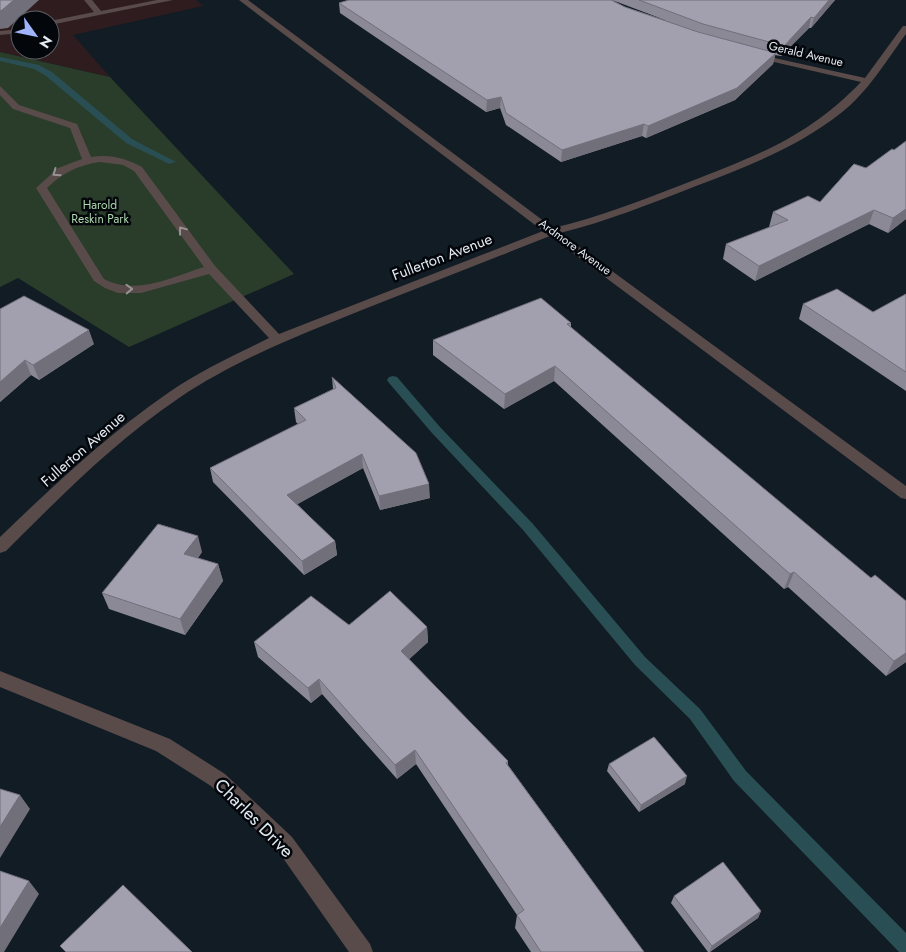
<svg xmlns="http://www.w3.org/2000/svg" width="906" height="952" font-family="Jost,sans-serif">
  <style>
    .education { fill: #2e1c1e; fill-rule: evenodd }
    .green { fill: #2a3c2a }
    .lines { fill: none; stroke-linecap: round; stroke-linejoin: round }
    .stream { fill: #294e53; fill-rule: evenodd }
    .minor { fill: #594b4a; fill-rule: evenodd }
    .wall { fill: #8b8996; fill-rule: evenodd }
    .shaded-wall { fill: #716f7a }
    .building { fill: #a29faf; stroke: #716f7a }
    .oneway { stroke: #989395 }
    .labels { text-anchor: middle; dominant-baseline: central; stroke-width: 5; stroke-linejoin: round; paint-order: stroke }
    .far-street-label { font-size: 12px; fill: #e4eaf1; stroke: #03060a }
    .far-park-label { font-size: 12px; fill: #aed8ae; stroke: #03060a }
    .street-label { font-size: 15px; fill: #e4eaf1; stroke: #03060a }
    .near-street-label { font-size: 18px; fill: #e4eaf1; stroke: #03060a }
  </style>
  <rect width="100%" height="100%" fill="#121c25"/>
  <path class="education" d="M 0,0 L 196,0 L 203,6 L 73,35 L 110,77 L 0,52 ZM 20,20 L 50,20 L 50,50 L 20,50 Z"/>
  <path class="green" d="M 0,52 L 110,77 L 294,274 L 129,347 L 18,278 L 0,287 Z"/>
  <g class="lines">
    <path class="stream" d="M 0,57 L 39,65 L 52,72 L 132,139 L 176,162 L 169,164 L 126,143 L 46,76 L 34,69 L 0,61 Z
      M 393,376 L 397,377 L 440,427 L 533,524 L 645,657 L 700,709 L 746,771 L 906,933 L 906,952 L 899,952 L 734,781 L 690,719 L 635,665 L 523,530 L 432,433 L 389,383 L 387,380 L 389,377 Z"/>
    <path class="minor" d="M 84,0 L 92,0 L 101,11 L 157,0 L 173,0 L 50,25 L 50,21 L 94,12 Z
      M 239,0 L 248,0 L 553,228 C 599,217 640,201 684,184 C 755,156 806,139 861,82 L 752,57 L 752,53 L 865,78 L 903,26 L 906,26 L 906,34 C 886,61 868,92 841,113 C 798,147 748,166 696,186 C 650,204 608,221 560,233 L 906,486 L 906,499 L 901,498 L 550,236 C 489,260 428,284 367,308 C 302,334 237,359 179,398 C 115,441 60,497 6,551 L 0,553 L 0,537 C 53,486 107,435 168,393 C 199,371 235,355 269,338 L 209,274 L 141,293 L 118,293 L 105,288 L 94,281 L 36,188 L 58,168 L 82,159 L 70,128 L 13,109 L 0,95 L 0,86 L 19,105 L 77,124 L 91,157 C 110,154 125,158 142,167 L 215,266 L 279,334 L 543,231 ZM 100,162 L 123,165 L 134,171 L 204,267 C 172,277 137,296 104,279 L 47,188 C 62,173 79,165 100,162 Z
      M 20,29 L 20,33 L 0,35 L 0,31 Z
      M 0,671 L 170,739 L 225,774 L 292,837 L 370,944 L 373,952 L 349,952 L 278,851 L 211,786 L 156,751 L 0,687 Z"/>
  </g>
  <path class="wall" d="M 349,0 L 835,0 L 811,28 L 809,28 L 781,56 L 775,55 L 773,64 L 735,100 L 646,138 L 642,136 L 561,162 L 506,125 L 500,108 L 486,112 L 340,13 L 339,3 ZM 612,0 L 665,20 L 625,7 Z
    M 854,164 L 906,219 L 888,233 L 869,224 L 755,281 L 723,259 L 726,244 L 770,227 L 769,227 L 773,212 L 820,202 Z
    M 906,294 L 906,391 L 799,319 L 803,304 L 873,312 Z
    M 0,309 L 94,344 L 39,380 L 31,375 L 0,402 Z
    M 571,323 L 571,327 L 906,662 L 886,676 L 788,587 L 784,589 L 554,381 L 504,409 L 433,355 L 433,340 Z
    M 332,377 L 430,498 L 380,510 L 363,468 L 297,504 L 335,541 L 337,555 L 304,575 L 213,482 L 210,468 L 298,424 L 296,422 L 294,408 L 333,389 Z
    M 202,552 L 198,558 L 218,564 L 223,581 L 185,635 L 109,609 L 102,593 Z
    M 427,627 L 428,642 L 409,659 L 508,761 L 508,765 L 644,952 L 531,952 L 515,928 L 517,915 L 416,764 L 397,779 L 322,694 L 311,703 L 258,657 L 254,642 Z
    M 609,764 L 685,784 L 639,812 L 607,771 Z
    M 674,896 L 761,911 L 758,918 L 710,952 L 708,952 L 671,903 Z"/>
  <path class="shaded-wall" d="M 14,0 L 39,0 L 8,28 L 0,29 L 0,11 Z
    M 829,0 L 835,0 L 811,28 L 814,18 Z
    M 811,17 L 809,28 L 781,56 L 784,46 Z
    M 776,53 L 773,64 L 735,100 L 646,138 L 648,126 Z
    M 501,97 L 500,108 L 486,112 L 487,100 Z
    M 644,124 L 642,136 L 561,162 L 562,150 Z
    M 906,209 L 906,219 L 888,233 L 893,218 Z
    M 874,210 L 869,224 L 755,281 L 759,266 Z
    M 89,330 L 94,344 L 39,380 L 33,365 Z
    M 25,360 L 31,375 L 0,402 L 0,382 Z
    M 555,366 L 554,381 L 504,409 L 505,394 Z
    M 362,454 L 363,468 L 289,509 L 287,495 Z
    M 429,484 L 430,498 L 380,510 L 379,496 Z
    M 198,536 L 202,552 L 189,570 L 184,554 Z
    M 335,541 L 337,555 L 304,575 L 302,561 Z
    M 218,564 L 223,581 L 185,635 L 180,619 Z
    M 794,572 L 788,587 L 784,589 L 790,574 Z
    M 427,627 L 428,642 L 402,666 L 401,651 Z
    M 906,653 L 906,662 L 886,676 L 894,661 Z
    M 319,679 L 322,694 L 311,703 L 308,688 Z
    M 415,750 L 416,764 L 397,779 L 395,765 Z
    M 687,776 L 685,784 L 639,812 L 641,805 Z
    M 20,795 L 30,809 L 0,858 L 0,827 Z
    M 29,881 L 39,894 L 4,952 L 0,952 L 0,928 Z
    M 761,911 L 758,918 L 709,952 L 712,946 Z"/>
  <path class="building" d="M 0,0 L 14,0 L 2,10 L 0,11 Z
    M 349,0 L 611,0 L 625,7 L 698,32 L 776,53 L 737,88 L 648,126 L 644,124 L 562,150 L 506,113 L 501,97 L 487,100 L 339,3 Z
    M 639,0 L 829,0 L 814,18 L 811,17 L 784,46 L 703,24 Z
    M 906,141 L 906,209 L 893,218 L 874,210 L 759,266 L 726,244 L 788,220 L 773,212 L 808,196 L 820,202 L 854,164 L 866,168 L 892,149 L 894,150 Z
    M 837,289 L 873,312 L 906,294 L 906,372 L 803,304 Z
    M 24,296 L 89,330 L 33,365 L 25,360 L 0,382 L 0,309 Z
    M 541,298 L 571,323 L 567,324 L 871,578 L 875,575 L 906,601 L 906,653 L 894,661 L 794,572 L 790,574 L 555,366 L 505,394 L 433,340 Z
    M 332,377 L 416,453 L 429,484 L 379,496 L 362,454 L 287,495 L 335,541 L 302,561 L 210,468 L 306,420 L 294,408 L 336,388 Z
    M 158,524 L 198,536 L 184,554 L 218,564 L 180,619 L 102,593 Z
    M 390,591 L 427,627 L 401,651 L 508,761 L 506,763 L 644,952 L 541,952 L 517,915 L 524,910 L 415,750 L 395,765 L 319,679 L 308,688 L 254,642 L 311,596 L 349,625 Z
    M 654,737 L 687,776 L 641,805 L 609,764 Z
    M 0,789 L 20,795 L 0,827 Z
    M 723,862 L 761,911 L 712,946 L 674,896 Z
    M 0,871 L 29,881 L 0,928 Z
    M 123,885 L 192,952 L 66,952 L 60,946 Z"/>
  <defs><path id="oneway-chevron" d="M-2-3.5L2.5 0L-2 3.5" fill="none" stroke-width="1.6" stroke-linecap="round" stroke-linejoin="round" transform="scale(1.25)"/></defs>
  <g class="oneway">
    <use href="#oneway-chevron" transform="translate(56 173) rotate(145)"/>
    <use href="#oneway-chevron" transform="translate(182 230) rotate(-127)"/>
    <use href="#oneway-chevron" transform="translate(129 289) rotate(-2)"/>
  </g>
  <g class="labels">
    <g class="far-street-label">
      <text transform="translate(806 54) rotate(13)">Gerald Avenue</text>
      <text transform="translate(575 247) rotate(36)">Ardmore Avenue</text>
    </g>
    <g class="far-park-label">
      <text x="100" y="205">Harold<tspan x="100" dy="14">Reskin Park</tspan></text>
    </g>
    <g class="street-label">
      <text transform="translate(442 257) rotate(-21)">Fullerton Avenue</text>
      <text transform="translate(83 449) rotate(-41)">Fullerton Avenue</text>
    </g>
    <g class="near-street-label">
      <text transform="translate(254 818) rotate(45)">Charles Drive</text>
    </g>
  </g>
  <g transform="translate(35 35) rotate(123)"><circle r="24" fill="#03060a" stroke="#5d6166"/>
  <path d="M0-4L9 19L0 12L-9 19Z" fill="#a0b3fd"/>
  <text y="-8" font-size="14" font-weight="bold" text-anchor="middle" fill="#e4eaf1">N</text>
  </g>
</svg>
